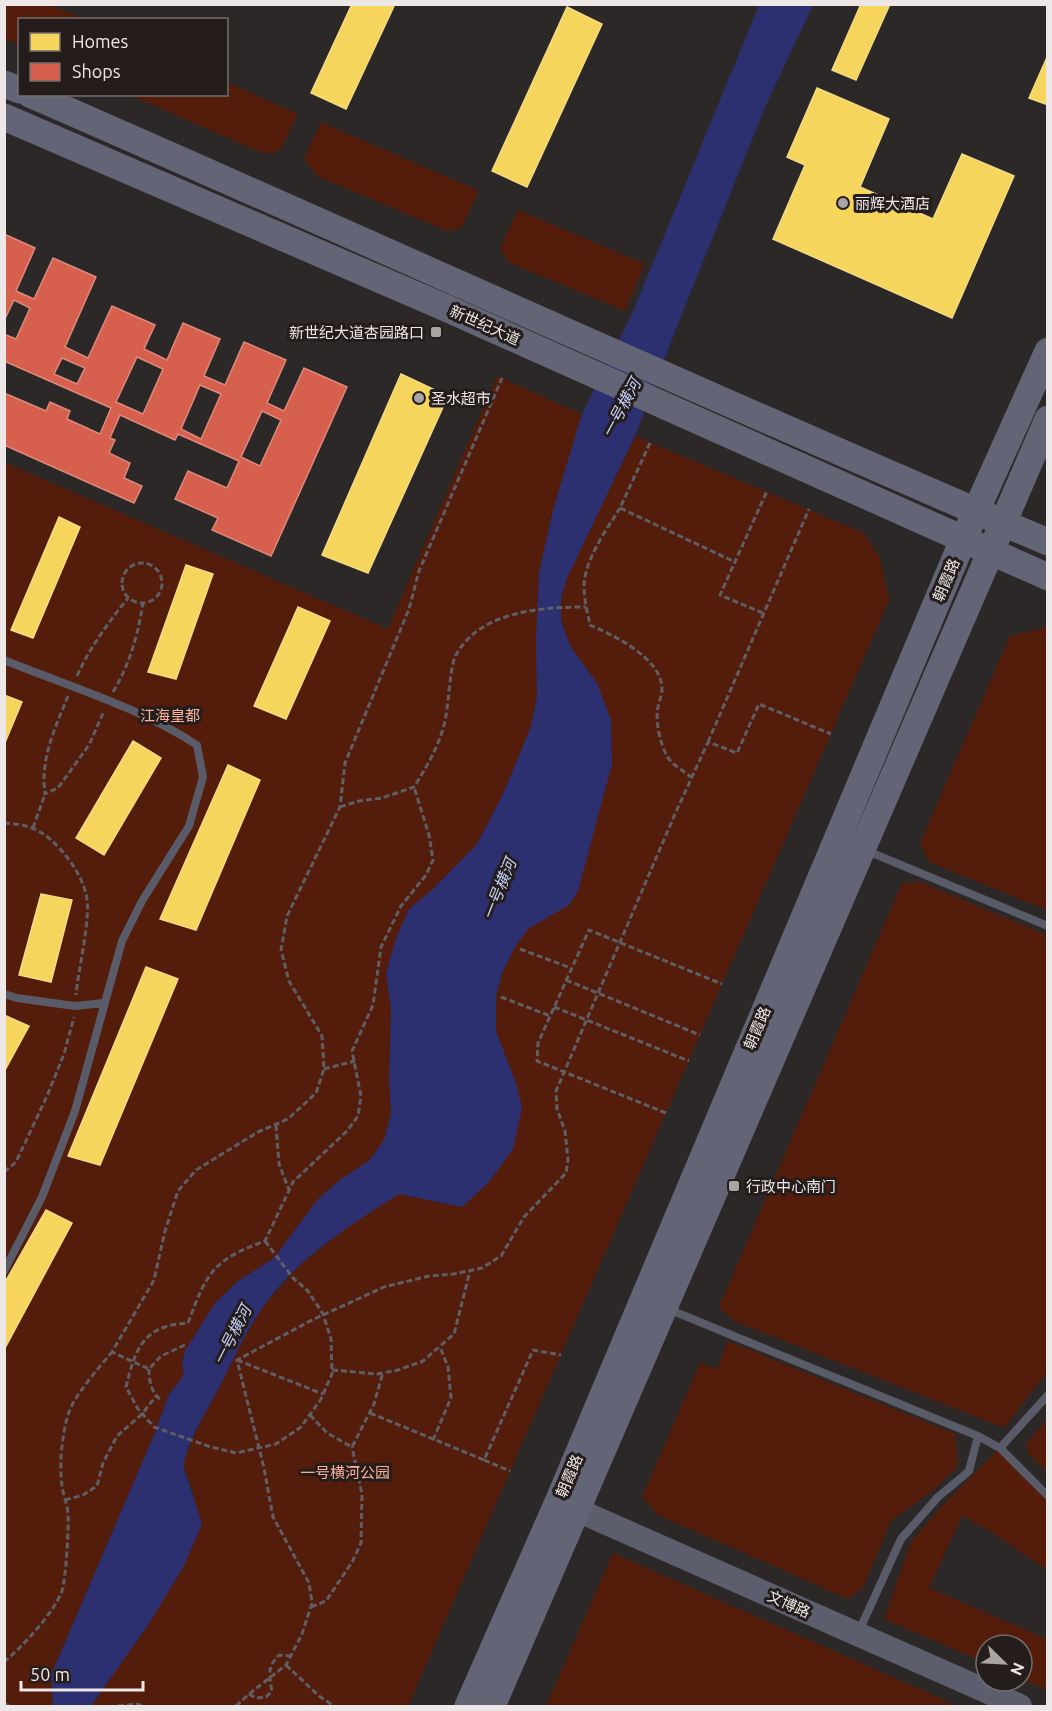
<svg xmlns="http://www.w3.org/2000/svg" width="1052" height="1711" font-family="Ubuntu,'Noto Sans SC',sans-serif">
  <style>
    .green { fill: #541c0a }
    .water { fill: #2c3070 }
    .homes { fill: #f6d55c; stroke: #f3db86; stroke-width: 1.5 }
    .shops { fill: #d6604d; stroke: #dd897b; stroke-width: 1.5; fill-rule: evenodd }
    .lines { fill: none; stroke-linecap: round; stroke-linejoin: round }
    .path { stroke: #5f5e65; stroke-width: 3; stroke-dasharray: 6 3; stroke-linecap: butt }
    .lane { stroke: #5a5b69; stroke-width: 8 }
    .secondary { stroke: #5c5e6d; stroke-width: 24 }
    .primary { stroke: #636476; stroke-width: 27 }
    .poi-dot { fill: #a9a5a4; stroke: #241d1c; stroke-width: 2 }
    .labels { text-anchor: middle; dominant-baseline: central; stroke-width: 6; stroke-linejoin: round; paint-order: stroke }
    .poi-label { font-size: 15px; fill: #ede8e7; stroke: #241d1c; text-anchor: start }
    .street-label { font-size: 15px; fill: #ede8e7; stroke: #241d1c }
    .park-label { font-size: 15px; fill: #fab29d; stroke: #241d1c }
    .water-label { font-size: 16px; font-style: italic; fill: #c6d0fa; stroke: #241d1c }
  </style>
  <rect width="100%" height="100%" fill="#2c2827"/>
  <path class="green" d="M 5,4 L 50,5 L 84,19 L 20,20 L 19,45 L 5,38 Z
    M 227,82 L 298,114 L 281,149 L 273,153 L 262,153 L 130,95 L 226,94 Z
    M 321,122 L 479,191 L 461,228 L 447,231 L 317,176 L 304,159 Z
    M 518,210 L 645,264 L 625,311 L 508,262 L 500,248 Z
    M 497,376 L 582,414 L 553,510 L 538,617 L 537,697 L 531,726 L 504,792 L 477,844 L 434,888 L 409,909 L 386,973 L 391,1008 L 389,1080 L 391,1113 L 384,1140 L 370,1160 L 341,1179 L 318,1199 L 274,1258 L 238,1281 L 215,1303 L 185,1351 L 182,1362 L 184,1372 L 181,1380 L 169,1394 L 154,1435 L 51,1675 L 53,1706 L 4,1706 L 4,462 L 388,629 Z
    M 635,436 L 864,533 L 880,558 L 889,600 L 408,1706 L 91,1706 L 148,1625 L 194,1494 L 184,1468 L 184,1460 L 197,1429 L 245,1335 L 265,1304 L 299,1266 L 347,1227 L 399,1194 L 462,1207 L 516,1083 C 510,1066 500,1048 496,1031 C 490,1000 506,950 529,928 C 533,924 539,921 544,918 L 597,683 C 569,645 551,626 567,578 Z
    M 1047,627 L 1048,627 L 1047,910 L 929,862 L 920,843 L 1010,636 Z
    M 920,882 L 1047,935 L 1047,1372 L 1004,1428 L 734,1321 L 719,1307 L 902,883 Z
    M 728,1341 L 955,1434 L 958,1466 L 935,1489 L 891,1521 L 863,1588 L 848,1599 L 658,1515 L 642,1497 L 700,1363 L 717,1369 Z
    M 1047,1419 L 1047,1473 L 1028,1453 L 1027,1443 Z
    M 1000,1448 L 1047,1496 L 1047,1570 L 993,1533 L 962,1516 L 929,1588 L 1047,1639 L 1047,1690 L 1022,1679 L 1022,1645 L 986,1645 L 986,1663 L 884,1619 L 911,1542 L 944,1504 Z
    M 613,1553 L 958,1706 L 546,1706 Z"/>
  <path class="water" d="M 759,5 L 813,5 L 766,105 L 676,329 L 635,436 L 567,578 L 561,598 L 561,621 L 571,648 L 597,683 L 611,720 L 612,764 L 578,891 L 569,905 L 528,929 L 515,947 L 502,973 L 496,996 L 496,1031 L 516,1083 L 522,1108 L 513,1149 L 489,1182 L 462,1207 L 399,1194 C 350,1225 299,1257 265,1304 C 244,1333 231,1366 214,1397 C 203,1418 185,1444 184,1468 L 202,1524 L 183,1568 L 148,1625 L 91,1706 L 53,1706 L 51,1675 L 154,1435 L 169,1394 L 181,1379 L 184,1372 L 182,1363 L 185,1351 L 215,1303 L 238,1281 L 274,1258 L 318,1199 L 341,1179 L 370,1160 L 384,1140 L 391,1113 L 389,1080 L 391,1008 L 386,973 L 396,938 L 409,909 L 434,888 L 477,844 L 504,792 L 531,726 L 537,697 L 536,639 L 539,572 L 553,510 L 582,414 L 632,314 Z"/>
  <path class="homes" d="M 352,4 L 395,4 L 346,109 L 311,93 Z
    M 861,4 L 890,4 L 856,80 L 832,70 Z
    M 567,7 L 602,24 L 527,187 L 492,171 Z
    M 1048,55 L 1048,105 L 1029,98 Z
    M 817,88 L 889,119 L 860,187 L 933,219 L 962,154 L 1014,176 L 952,318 L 773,239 L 805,165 L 787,157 Z
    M 401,374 L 448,396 L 368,573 L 322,555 Z
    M 59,517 L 80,527 L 33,638 L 11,630 Z
    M 186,565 L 213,574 L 176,679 L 148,672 Z
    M 298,607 L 330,621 L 286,719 L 254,706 Z
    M 4,695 L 22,702 L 4,745 Z
    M 133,741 L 161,758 L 104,855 L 76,838 Z
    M 228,765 L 260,780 L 196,930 L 160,919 Z
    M 41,894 L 72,900 L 51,982 L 19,975 Z
    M 146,967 L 178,979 L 100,1165 L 68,1156 Z
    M 4,1015 L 29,1026 L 4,1072 Z
    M 46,1210 L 72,1223 L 4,1350 L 4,1284 Z"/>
  <path class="shops" d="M 4,234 L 35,248 L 16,291 L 34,299 L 53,258 L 96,277 L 65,347 L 88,358 L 112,306 L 155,325 L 144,349 L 167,360 L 183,323 L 220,339 L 204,376 L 225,385 L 244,342 L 286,360 L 267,403 L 284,411 L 304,368 L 347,387 L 271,556 L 212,530 L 218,518 L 175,499 L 188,471 L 227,488 L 239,461 L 178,434 L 175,440 L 120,415 L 110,438 L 115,440 L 109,453 L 130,463 L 124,478 L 142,486 L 134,503 L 4,445 L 4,393 L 46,411 L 50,402 L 70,411 L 67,419 L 100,434 L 111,408 L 4,361 L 4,334 L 16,339 L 30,308 L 14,300 L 4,321 ZM 137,357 L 163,369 L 143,414 L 116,402 ZM 62,358 L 85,368 L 77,384 L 54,374 ZM 200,385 L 221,394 L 201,439 L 181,429 ZM 262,411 L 281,420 L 260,466 L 241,457 Z"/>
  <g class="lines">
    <path class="path" d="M 650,443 L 620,508 L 735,562
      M 620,508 C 607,529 590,552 585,577 C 582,592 587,610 590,625 C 613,635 662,658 662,689 C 662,695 659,701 658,707 C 655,720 660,744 667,756 C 671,764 684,771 691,777
      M122 583a20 20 0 1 1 40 0a20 20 0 1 1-40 0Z
      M 763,613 L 720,595 L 767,491
      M 77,676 C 90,647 108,623 128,598
      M 113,692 C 130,664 138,634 143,603
      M 68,696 C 55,728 40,759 45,794 L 58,788 L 89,745 L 104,711
      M 708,742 L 809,509
      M 340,807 L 359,801 L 382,798 L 414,787 C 426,768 438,748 444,725 C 449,707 449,672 455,657 C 478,611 542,607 586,607
      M 4,823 C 30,824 44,831 61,850 C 72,862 82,878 86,894 C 92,915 78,970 76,995
      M 33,828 L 45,794
      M 520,949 L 571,968
      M 566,980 L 700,1035
      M 501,997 L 550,1016
      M 554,1007 L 689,1061
      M 324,1069 L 355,1061
      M 666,1113 L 537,1061 L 538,1043 L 589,930 L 722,984
      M 276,1125 L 279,1164 L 289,1190
      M 4,1172 L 16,1162 L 47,1096 L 64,1054 L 74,1017
      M 265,1241 L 293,1278 L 308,1291 L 323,1314 L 331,1339 L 332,1374 L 321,1399 L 301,1427 L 276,1444 L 236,1453 L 211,1447 L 154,1427 L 138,1409 L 126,1387 C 132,1363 138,1335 165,1327 C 172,1324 181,1324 188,1323 C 207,1272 213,1260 265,1241 L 293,1182 L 347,1131 L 358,1116 L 361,1096 L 352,1051 L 373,1005 L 381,947 L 401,906 L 426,875 L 433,860 L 429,835 L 414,787
      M 185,1345 L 161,1356 L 149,1369 L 112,1352 L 154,1280 L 165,1231 L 178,1191 L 196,1170 L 258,1132 L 288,1119 L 316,1093 L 324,1069 L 322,1036 L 289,981 L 281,950 L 287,916 L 340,807 L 345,763 L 409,609 L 419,571 L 502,378
      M 237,1360 L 323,1394
      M 149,1369 C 149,1382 151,1392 162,1401
      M 332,1370 L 377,1374 L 398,1370 L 423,1361 L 454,1334 L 470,1271
      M 370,1413 L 484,1460 L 533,1350 L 561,1355
      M 310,1415 L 327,1433 L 352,1447 L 374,1404 L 383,1372
      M 433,1440 L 451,1398 L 448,1367 L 440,1347
      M 484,1460 L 510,1471
      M 65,1500 L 83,1495 L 97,1486 L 103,1463 L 117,1436 L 142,1414 L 156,1396
      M 311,1607 L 326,1601 L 352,1562 L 361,1543 L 362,1494 L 352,1447
      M 4,1662 C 23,1646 53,1614 62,1591 C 66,1578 69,1527 68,1513 C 67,1503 63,1495 62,1486 C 59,1465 62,1432 69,1412 C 76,1393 99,1368 112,1352
      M 286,1665 L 319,1696 L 334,1706
      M 249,1694 L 256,1698 L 266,1697 L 272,1691 C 269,1675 267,1667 279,1655 L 291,1656
      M 4,1703 L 9,1706
      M 118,1706 L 136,1704 L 144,1706
      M 236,1706 L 249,1694 L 286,1665 L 302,1634 L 312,1603 L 309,1583 L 273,1517 L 264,1468 L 237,1360 L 314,1319 L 384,1287 L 429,1276 L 454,1274 L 482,1268 L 501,1256 L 524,1217 L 566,1173 L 568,1160 L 565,1131 L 557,1109 L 556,1091 L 675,814 L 708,742 L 737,753 L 759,704 L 831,734"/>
    <path class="lane" d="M 4,660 C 70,687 137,706 197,745 L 203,777 L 189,826 L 142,901 L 122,941 L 75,1111 L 42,1197 L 4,1271
      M 865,850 L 1048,926
      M 4,994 L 17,998 L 75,1006 L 104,1003
      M 668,1309 L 978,1436 L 1000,1448 L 1048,1395
      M 1000,1448 L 1048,1496
      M 859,1631 L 901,1539 L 938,1497 L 969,1471 L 978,1436"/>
    <path class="secondary" d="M 559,1502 L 1020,1706"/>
    <path class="primary" d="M 4,84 L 20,90
      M 30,94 C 370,242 707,397 1048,542
      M 4,117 L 446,308 L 1048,577
      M 468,1706 L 558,1502 L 963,540 L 1048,351
      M 492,1706 L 1048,419"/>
  </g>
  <g class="poi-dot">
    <circle cx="843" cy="203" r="6"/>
    <rect x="430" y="326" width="12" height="12" rx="3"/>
    <circle cx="419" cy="398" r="6"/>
    <rect x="728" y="1180" width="12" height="12" rx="3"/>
  </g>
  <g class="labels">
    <g class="poi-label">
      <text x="855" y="203">丽辉大酒店</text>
      <text x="424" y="332" text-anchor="end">新世纪大道杏园路口</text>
      <text x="431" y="398">圣水超市</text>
      <text x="746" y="1186">行政中心南门</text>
    </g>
    <g class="street-label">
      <text transform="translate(485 325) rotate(24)">新世纪大道</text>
      <text transform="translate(946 580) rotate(-67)">朝霞路</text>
      <text transform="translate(757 1028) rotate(-67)">朝霞路</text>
      <text transform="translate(569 1476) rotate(-67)">朝霞路</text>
      <text transform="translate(789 1604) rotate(24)">文博路</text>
    </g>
    <g class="park-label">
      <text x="170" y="715">江海皇都</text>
      <text x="345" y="1472">一号横河公园</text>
    </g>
    <g class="water-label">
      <text transform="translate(621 408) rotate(-62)">一号横河</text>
      <text transform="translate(499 889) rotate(-68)">一号横河</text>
      <text transform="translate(232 1335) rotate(-63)">一号横河</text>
    </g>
  </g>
  <rect width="1052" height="1711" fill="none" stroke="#ede8e7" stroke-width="12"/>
  <rect x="18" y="18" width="210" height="78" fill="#241d1c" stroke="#746e6d" stroke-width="1.5"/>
  <rect x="30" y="33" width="30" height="18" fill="#f6d55c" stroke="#746e6d" stroke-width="1.5"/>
  <text x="72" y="48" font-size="18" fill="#ede8e7">Homes</text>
  <rect x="30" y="63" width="30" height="18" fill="#d6604d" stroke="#746e6d" stroke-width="1.5"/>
  <text x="72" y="78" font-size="18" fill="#ede8e7">Shops</text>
  <g transform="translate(1004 1663) rotate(114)"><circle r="28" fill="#241d1c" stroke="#746e6d" stroke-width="1.5"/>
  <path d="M0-4.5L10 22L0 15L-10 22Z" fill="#a9a5a4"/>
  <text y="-9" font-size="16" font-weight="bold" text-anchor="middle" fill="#ede8e7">N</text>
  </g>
  <path d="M21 1681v9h122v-9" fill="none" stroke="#ede8e7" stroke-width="3"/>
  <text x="30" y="1681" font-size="18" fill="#ede8e7" stroke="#241d1c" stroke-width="4.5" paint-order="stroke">50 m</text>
</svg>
